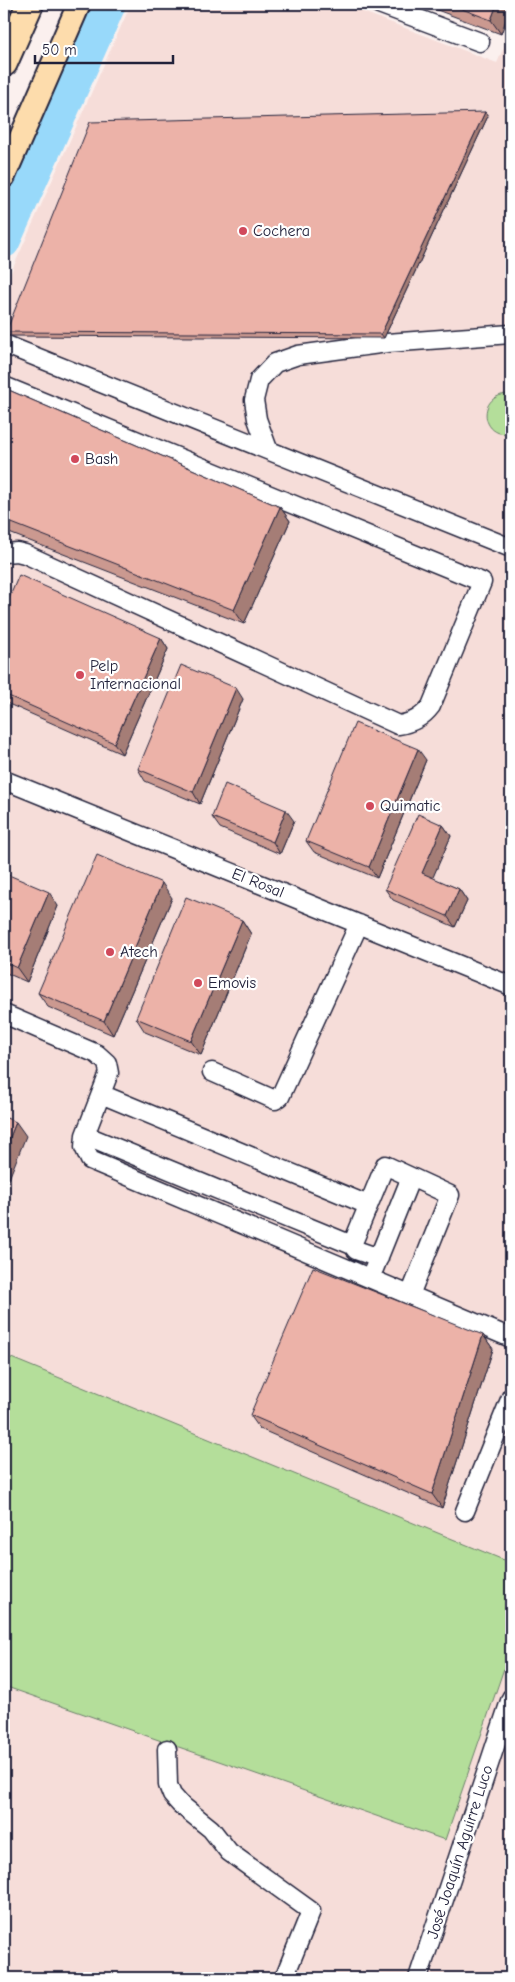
<svg xmlns="http://www.w3.org/2000/svg" width="515" height="1982" font-family="'Comic Neue',sans-serif">
  <style>
    .built { fill: #f6ddd9 }
    .green { fill: #b4de9a; stroke: #6b806a }
    .lines { fill: none; stroke-linecap: round; stroke-linejoin: round }
    .river { stroke: #98d9fa; stroke-width: 32 }
    .minor-casing { stroke: #22223b; stroke-width: 21 }
    .major-casing { stroke: #22223b; stroke-width: 26 }
    .highway-casing { stroke: #22223b; stroke-width: 30 }
    .minor { stroke: #fff; stroke-width: 18 }
    .major { stroke: #fddcac; stroke-width: 22 }
    .highway { stroke: #fddcac; stroke-width: 26 }
    .wall { fill: #cb9990; stroke: #22223b }
    .shaded-wall { fill: #a57d76; stroke: #22223b }
    .building { fill: #ecb2a8; stroke: #22223b }
    .poi-dot { fill: #d1495b; stroke: #fff; stroke-width: 2 }
    .labels { text-anchor: middle; dominant-baseline: central; stroke-width: 4.5; stroke-linejoin: round; paint-order: stroke }
    .poi-label { font-size: 16px; fill: #22223b; stroke: #fff; text-anchor: start }
    .street-label { font-size: 16px; fill: #22223b; stroke: #fff }
  </style>
  <rect width="100%" height="100%" fill="#fbf0ee"/>
  <filter id="ink" filterUnits="userSpaceOnUse"><feTurbulence type="fractalNoise" baseFrequency=".02" numOctaves="2"/><feDisplacementMap in="SourceGraphic" scale="10" xChannelSelector="R" yChannelSelector="G"/><feConvolveMatrix kernelMatrix="1 2 1 2 8 2 1 2 1" color-interpolation-filters="sRGB"/></filter>
  <g filter="url(#ink)">
    <path class="built" d="M 131,4 L 342,4 L 497,63 L 511,32 L 511,1978 L 4,1978 L 4,288 Z"/>
    <path class="green" d="M 506,394 L 511,395 L 511,433 C 483,440 475,398 506,394 Z
      M 4,1355 L 511,1563 L 511,1648 L 445,1840 L 4,1686 Z"/>
    <g class="lines">
      <path class="river" d="M 4,242 L 110,4"/>
      <g class="minor-casing">
        <path id="minor" d="M 379,4 L 480,42
          M 4,344 L 511,548
          M 4,386 L 482,582 L 431,706 C 422,718 412,723 398,725 L 25,554 L 17,552 L 4,553
          M 268,449 L 257,419 L 254,400 L 259,380 L 275,363 L 298,355 L 387,343 L 511,334
          M 4,780 L 511,986
          M 4,1014 L 97,1054 L 107,1063 L 109,1073 L 85,1135 L 84,1147 L 90,1160 L 511,1338
          M 212,1072 L 275,1100 L 280,1097 L 359,924
          M 101,1094 L 368,1205
          M 85,1135 L 352,1245
          M 379,1258 L 356,1250 L 352,1245 L 385,1165 L 450,1195 L 410,1295
          M 374,1269 L 411,1177
          M 465,1511 L 511,1397
          M 167,1749 L 168,1785 L 172,1795 L 180,1804 L 211,1829 L 229,1852 L 311,1911 L 284,1978
          M 418,1978 L 511,1698"/>
      </g>
      <g class="major-casing">
        <path id="major" d="M 4,176 L 79,4"/>
      </g>
      <g class="highway-casing">
        <path id="highway" d="M 4,63 L 30,4"/>
      </g>
      <use href="#minor" class="minor"/>
      <use href="#major" class="major"/>
      <use href="#highway" class="highway"/>
    </g>
    <path class="wall" d="M 421,4 L 511,4 L 511,6 L 501,34 Z
      M 485,112 L 488,116 L 384,338 L 9,336 L 6,332 Z
      M 4,388 L 280,507 L 290,521 L 244,624 L 4,531 Z
      M 4,610 L 161,638 L 168,649 L 122,754 L 4,702 Z
      M 243,699 L 200,804 L 145,781 L 138,769 Z
      M 426,760 L 377,878 L 314,852 L 306,841 Z
      M 212,817 L 294,821 L 280,854 L 220,828 Z
      M 443,825 L 451,836 L 432,878 L 459,889 L 467,901 L 455,927 L 393,900 L 385,889 Z
      M 4,873 L 58,906 L 27,982 L 4,972 Z
      M 172,898 L 113,1035 L 48,1007 L 38,993 Z
      M 242,920 L 251,934 L 201,1055 L 145,1032 L 136,1018 Z
      M 483,1335 L 493,1349 L 442,1508 L 260,1429 L 250,1415 Z"/>
    <path class="shaded-wall" d="M 497,4 L 511,4 L 511,6 L 501,34 L 491,20 Z
      M 485,112 L 488,116 L 384,338 L 381,334 Z
      M 280,507 L 290,521 L 244,624 L 234,610 Z
      M 161,638 L 168,649 L 122,754 L 114,743 Z
      M 236,688 L 243,699 L 200,804 L 193,792 Z
      M 418,749 L 426,760 L 377,878 L 369,867 Z
      M 286,810 L 294,821 L 280,854 L 273,842 Z
      M 443,825 L 451,836 L 430,884 L 422,873 Z
      M 162,883 L 172,898 L 113,1035 L 104,1021 Z
      M 459,889 L 467,901 L 455,927 L 447,916 Z
      M 49,892 L 58,906 L 27,982 L 17,968 Z
      M 242,920 L 251,934 L 201,1055 L 191,1041 Z
      M 16,1122 L 26,1136 L 4,1191 L 4,1152 Z
      M 483,1335 L 493,1349 L 442,1508 L 432,1494 Z"/>
    <path class="building" d="M 449,4 L 497,4 L 491,20 Z
      M 485,112 L 381,334 L 6,332 L 90,122 Z
      M 4,388 L 280,507 L 234,610 L 4,520 Z
      M 19,575 L 161,638 L 114,743 L 4,694 L 4,610 Z
      M 181,665 L 236,688 L 193,792 L 138,769 Z
      M 355,723 L 418,749 L 369,867 L 306,841 Z
      M 225,784 L 286,810 L 273,842 L 212,817 Z
      M 418,814 L 443,825 L 422,873 L 459,889 L 447,916 L 385,889 Z
      M 97,855 L 162,883 L 104,1021 L 38,993 Z
      M 4,873 L 49,892 L 17,968 L 4,962 Z
      M 186,897 L 242,920 L 191,1041 L 136,1018 Z
      M 4,1117 L 16,1122 L 4,1152 Z
      M 313,1267 L 483,1335 L 432,1494 L 250,1415 Z"/>
  </g>
  <g class="poi-dot">
    <circle cx="243" cy="231" r="5"/>
    <circle cx="75" cy="459" r="5"/>
    <circle cx="80" cy="675" r="5"/>
    <circle cx="370" cy="806" r="5"/>
    <circle cx="110" cy="952" r="5"/>
    <circle cx="198" cy="983" r="5"/>
  </g>
  <g class="labels">
    <g class="poi-label">
      <text x="253" y="231">Cochera</text>
      <text x="85" y="459">Bash</text>
      <text x="90" y="666">Pelp<tspan x="90" dy="18">Internacional</tspan></text>
      <text x="380" y="806">Quimatic</text>
      <text x="120" y="952">Atech</text>
      <text x="208" y="983">Emovis</text>
    </g>
    <g class="street-label">
      <text transform="translate(258 883) rotate(22)">El Rosal</text>
      <text transform="translate(460 1852) rotate(-72)">José Joaquín Aguirre Luco</text>
    </g>
  </g>
  <rect width="515" height="1982" fill="none" stroke="#fff" stroke-width="20"/>
  <rect x="10" y="10" width="495" height="1962" fill="none" stroke="#22223b" stroke-width="2" filter="url(#ink)"/>
  <path d="M35 55v8h138v-8" fill="none" stroke="#22223b" stroke-width="2.5"/>
  <text x="42" y="55" font-size="15" fill="#22223b" stroke="#ffffff" stroke-width="4" paint-order="stroke">50 m</text>
</svg>
